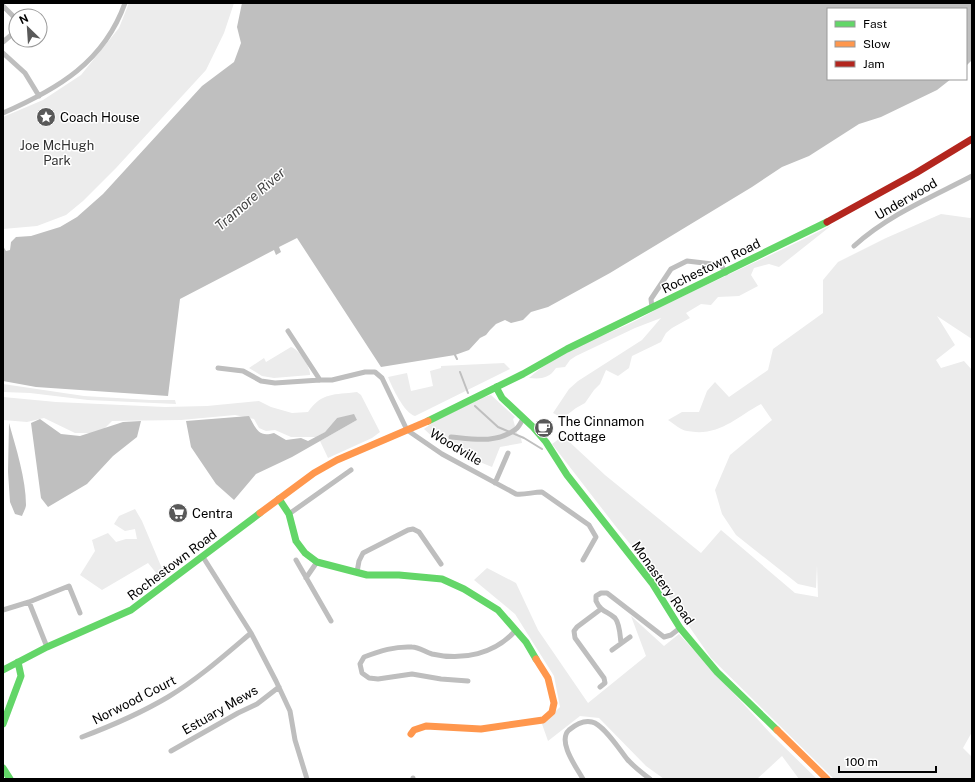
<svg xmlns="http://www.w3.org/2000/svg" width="975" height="782" font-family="'Public Sans',sans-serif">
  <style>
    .green { fill: #ececec }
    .water { fill: #bfbfbf }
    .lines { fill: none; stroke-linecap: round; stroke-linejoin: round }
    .stream { stroke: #bfbfbf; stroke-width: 2 }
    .street { stroke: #bebebe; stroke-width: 5 }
    .fast { stroke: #63d668; stroke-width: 7 }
    .slow { stroke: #ff974d; stroke-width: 7 }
    .jam { stroke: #b3261e; stroke-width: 7 }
    .labels { text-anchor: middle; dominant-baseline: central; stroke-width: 3; stroke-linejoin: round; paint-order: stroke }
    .poi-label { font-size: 13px; fill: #000; stroke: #fff; text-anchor: start }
    .park-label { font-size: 13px; fill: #333; stroke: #fff }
    .street-label { font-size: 13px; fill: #000; stroke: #fff }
    .water-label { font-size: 14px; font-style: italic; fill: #444; stroke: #fff }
  </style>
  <rect width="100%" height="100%" fill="#fff"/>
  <path class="green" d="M 129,3 L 234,3 L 224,33 L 206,70 L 116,168 L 83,201 L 66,215 L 37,226 L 3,229 L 3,117 L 43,100 L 81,75 L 119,28 Z
    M 941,214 L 970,218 L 972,217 L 972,339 L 937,316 L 955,345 L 936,360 L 941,368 L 964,361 L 972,370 L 972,732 L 963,748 L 972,757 L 972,779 L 834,779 L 711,658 L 641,557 L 617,528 L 552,444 L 563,436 L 605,475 L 701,553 L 721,530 L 795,593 L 818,597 L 817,565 L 816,588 L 798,584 L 736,535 L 722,514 L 715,490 L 730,455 L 772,420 L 761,404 C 735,418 719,437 687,431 C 681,430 674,424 668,420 L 682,412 L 699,412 L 707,391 L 715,382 L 729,397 L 768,370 L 773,349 L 823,313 L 823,280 L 838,262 L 886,238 Z
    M 832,225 L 779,267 L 769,264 L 754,268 L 751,275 L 758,286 L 739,296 L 718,297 L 711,305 L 701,304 L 686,313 L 690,318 L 672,328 L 666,333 L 661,342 L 632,356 L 629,368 L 618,376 L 606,370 L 600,384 L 594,390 L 585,403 L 576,408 L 563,418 L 553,413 L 569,389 L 578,381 L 642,340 L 661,318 L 635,328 L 576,356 L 570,360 L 565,367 L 556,368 C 549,379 540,379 529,378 C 558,352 597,339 633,322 C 644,317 656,309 667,304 C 722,277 777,253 832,225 Z
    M 291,347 C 299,349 311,368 310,375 L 274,378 L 262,376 L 249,368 L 264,358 L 266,362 Z
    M 504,363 L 510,369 L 415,416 C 404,413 392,387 388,377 L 407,373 L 411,391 L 433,386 L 430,371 L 441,368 L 441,366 Z
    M 3,384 L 84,396 L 150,400 L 175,400 L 176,404 L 88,400 L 30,393 L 3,392 Z
    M 357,392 L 361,395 L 380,432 L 372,438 L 328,458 L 320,441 L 357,420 L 337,418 L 325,432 L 316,437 L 291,437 L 275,430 L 266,431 L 259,428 L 254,419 L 235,415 L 181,420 L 112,421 L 102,431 L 94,433 L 75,433 L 44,418 L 27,422 L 3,420 L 3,397 L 56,402 L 165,407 L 207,406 L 259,401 L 271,407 L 292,413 L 308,412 C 322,392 334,395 357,392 Z
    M 491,395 L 515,417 L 513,419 L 517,433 L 521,438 L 522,443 L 500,447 L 492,467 C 468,457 443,448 424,429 L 435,421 L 484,397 Z
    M 135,509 L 142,521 L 166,578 L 162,580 L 148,563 L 102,590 L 80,575 L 95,551 L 92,540 L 108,533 L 116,542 L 126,539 L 137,539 L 135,529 L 125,531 L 114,524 L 119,516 Z
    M 487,568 L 516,583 L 538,630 L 588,703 L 646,656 L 631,616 L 664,646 L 679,634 L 772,735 L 817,779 L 799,779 L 782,756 L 757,779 L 664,779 L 646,766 L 599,718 L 580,716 L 548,741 L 542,724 L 560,707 L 554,676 L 515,614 L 474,580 Z"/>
  <path class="water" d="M 242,3 L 972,3 L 972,60 L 966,66 L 966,9 L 828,9 L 828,79 L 951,79 L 937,90 L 881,117 L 859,124 L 809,156 L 782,167 L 752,187 L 610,273 L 548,307 L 531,312 L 523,320 L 511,323 L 505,320 L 496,324 L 490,330 L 486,335 L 480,338 L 469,350 L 455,355 L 381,367 L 297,238 L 279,247 L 281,252 L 276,255 L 274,250 L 180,299 L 168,396 L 36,387 L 3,381 L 3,246 L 6,251 L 10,250 L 11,242 L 16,237 L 31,236 L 60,227 L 77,217 L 103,194 L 202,86 L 234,62 L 241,43 L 237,27 Z
    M 354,414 L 357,420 L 292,457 L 256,474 L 234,500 L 216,484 L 191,447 L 186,421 L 249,416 C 256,428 258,438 274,433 L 286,440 L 301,438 L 308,441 L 325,432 L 337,418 Z
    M 40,419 L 61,434 L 80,436 L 123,422 L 141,421 L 137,437 L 113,456 L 87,484 L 48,507 L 41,498 L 31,423 Z
    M 9,423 C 16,448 26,479 26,505 C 26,508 23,513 22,516 L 15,514 L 10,502 L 8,472 Z"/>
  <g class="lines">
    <path class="stream" d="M 454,353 L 457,359
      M 460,372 L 468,393
      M 475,406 L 498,427 L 524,438 L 542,449"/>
    <path class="street" d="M 3,6 L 16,19
      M 3,42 L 16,31
      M 3,53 L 25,73 L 39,96
      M 3,113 C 58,89 104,62 125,3
      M 854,246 C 888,215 932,197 972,176
      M 652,308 L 651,299 L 671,269 L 687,261 L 721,265 L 726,273
      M 288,331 L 320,380
      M 218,368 L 243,371 L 261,381 L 275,383 L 320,380 L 332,380 L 365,372 L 375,372 L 382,378 L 407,430 L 442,454 L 516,494 C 525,495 533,492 542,492 L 589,525 L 596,537 L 583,560
      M 451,437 C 472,439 497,444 516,429 C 519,427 521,422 523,419
      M 495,483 L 508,453
      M 289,514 L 351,470
      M 203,557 L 251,633 L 276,681 L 290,711 L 295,740 L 307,779
      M 296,560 L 331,621
      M 357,572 L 359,561 L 363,553 L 408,530 L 413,529 L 419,532 L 441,564
      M 306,578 L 317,562
      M 29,602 L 47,647
      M 3,610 L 29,602 L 69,586 L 80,613
      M 621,643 C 620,636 620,624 615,618 C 607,611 601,612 596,601 L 596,596 L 601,593 L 607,593 L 664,637 L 671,635 L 680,628
      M 612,650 L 630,637
      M 468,681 L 441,679 L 412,674 L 378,679 L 369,678 L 362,673 L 360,664 L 364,657 C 380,651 395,646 412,647 C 419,647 425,652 432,654 C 463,661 495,654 516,630
      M 600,687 L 605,683 L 604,678 L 575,638 L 574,631 L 577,627 L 601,609
      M 82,737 C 111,726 141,713 168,697 C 198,679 225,655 251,633
      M 171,751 L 238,713 L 257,704 L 279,687
      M 413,778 L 413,779
      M 583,779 C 576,767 557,741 569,730 C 575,725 584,720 592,722 C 603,724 620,750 627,759 C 634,767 642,773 650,779"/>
    <path class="fast" d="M 496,387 L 502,398 L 533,427 L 546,442 L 567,475 L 652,583 L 680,628 L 717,672 L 777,730
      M 428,421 L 523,374 L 567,349 L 827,222
      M 279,499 L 289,514 L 296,541 L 305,553 L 317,562 L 367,575 L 399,575 L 442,579 L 464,589 L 498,610 L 526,642 L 536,659
      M 3,670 L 47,647 L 131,610 L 260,513
      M 3,724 L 21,676 L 18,662
      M 3,768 L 10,779"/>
    <path class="slow" d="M 260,513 L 314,473 L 337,460 L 428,421
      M 777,730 L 827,779
      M 411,734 L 414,730 L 426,726 L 481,729 L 543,720 L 552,712 L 554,703 L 548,678 L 536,659"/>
    <path class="jam" d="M 827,222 L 916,173 L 972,139"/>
  </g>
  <defs>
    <g id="sight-disc" transform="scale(1)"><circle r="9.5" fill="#595959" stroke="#fff"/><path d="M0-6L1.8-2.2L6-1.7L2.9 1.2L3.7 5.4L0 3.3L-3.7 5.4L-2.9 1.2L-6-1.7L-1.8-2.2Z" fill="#fff"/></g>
    <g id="cafe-disc" transform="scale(1)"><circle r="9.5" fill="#595959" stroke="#fff"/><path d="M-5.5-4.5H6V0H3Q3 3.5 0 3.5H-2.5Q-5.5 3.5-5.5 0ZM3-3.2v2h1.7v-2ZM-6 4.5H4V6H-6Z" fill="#fff"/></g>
    <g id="supermarket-disc" transform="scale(1)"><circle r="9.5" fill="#595959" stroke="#fff"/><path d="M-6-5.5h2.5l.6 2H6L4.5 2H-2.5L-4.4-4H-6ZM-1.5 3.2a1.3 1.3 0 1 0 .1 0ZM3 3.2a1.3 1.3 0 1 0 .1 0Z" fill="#fff"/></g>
  </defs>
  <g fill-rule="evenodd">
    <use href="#sight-disc" x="46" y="117"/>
    <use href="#cafe-disc" x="544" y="428"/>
    <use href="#supermarket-disc" x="178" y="513"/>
  </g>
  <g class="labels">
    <g class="poi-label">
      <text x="60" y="117">Coach House</text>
      <text x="558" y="421">The Cinnamon<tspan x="558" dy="15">Cottage</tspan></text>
      <text x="192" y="513">Centra</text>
    </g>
    <g class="park-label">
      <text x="57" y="145">Joe McHugh<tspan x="57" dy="15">Park</tspan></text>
    </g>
    <g class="street-label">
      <text transform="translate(906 199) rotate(-30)">Underwood</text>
      <text transform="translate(711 266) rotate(-26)">Rochestown Road</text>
      <text transform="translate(456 447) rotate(31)">Woodville</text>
      <text transform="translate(172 565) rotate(-37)">Rochestown Road</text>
      <text transform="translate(663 583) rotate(55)">Monastery Road</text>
      <text transform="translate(134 700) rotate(-27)">Norwood Court</text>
      <text transform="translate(220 710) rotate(-30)">Estuary Mews</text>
    </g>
    <g class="water-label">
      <text transform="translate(250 199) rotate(-41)">Tramore River</text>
    </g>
  </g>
  <rect width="975" height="782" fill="none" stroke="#000000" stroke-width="8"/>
  <rect x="827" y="8" width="140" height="72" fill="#ffffff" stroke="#999999"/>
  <rect x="835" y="21" width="20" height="6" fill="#63d668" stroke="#999999"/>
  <text x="863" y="28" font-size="12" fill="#000000">Fast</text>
  <rect x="835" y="41" width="20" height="6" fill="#ff974d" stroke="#999999"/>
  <text x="863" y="48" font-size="12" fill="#000000">Slow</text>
  <rect x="835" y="61" width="20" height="6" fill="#b3261e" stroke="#999999"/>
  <text x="863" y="68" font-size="12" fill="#000000">Jam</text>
  <g transform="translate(28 28) rotate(335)"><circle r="19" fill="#ffffff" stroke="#999999"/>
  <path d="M0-3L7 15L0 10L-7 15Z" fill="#595959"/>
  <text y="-6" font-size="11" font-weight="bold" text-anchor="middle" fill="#000000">N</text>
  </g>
  <path d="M839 766v6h97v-6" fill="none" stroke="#000000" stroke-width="2"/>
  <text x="845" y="766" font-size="12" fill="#000000" stroke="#ffffff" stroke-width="3" paint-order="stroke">100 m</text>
</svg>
